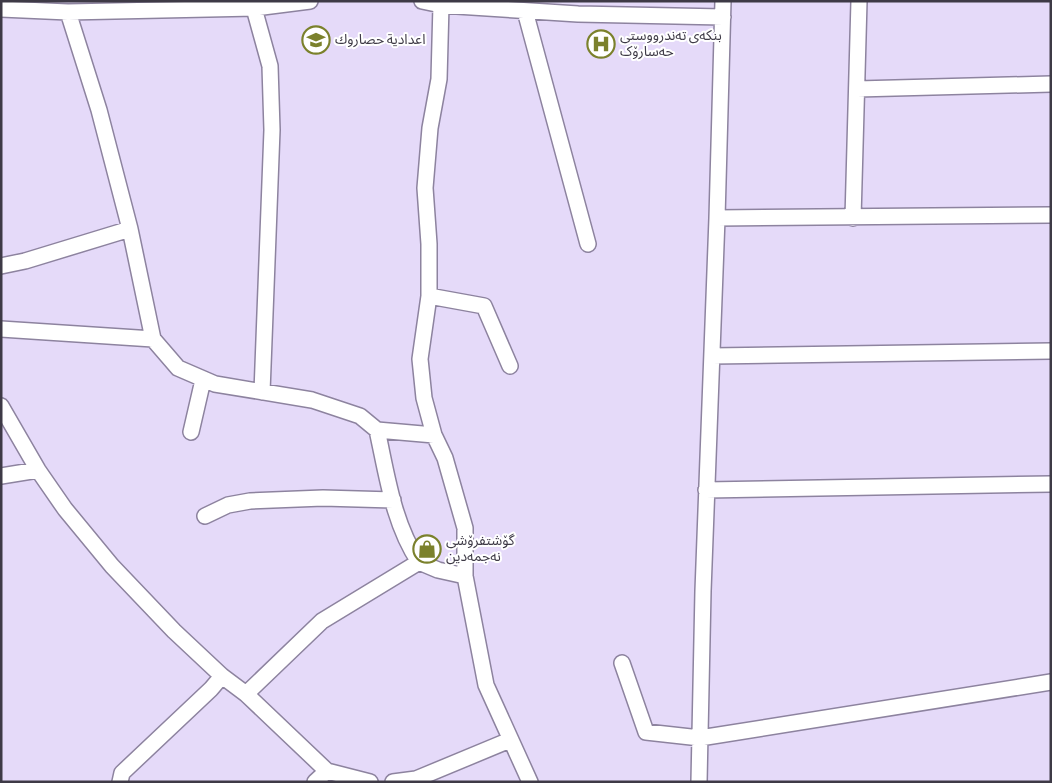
<svg xmlns="http://www.w3.org/2000/svg" width="1052" height="783" font-family="'Alegreya Sans','Noto Sans Arabic',sans-serif">
  <style>
    .lines { fill: none; stroke-linecap: round; stroke-linejoin: round }
    .street-casing { stroke: #8d839f; stroke-width: 18 }
    .street { stroke: #fff; stroke-width: 15 }
    .labels { text-anchor: middle; dominant-baseline: central; stroke-width: 4; stroke-linejoin: round; paint-order: stroke }
    .poi-label { font-size: 14px; fill: #3e3a46; stroke: #fff; text-anchor: start }
  </style>
  <rect width="100%" height="100%" fill="#e5daf9"/>
  <g class="lines">
    <g class="street-casing">
      <path id="street" d="M 252,1 L 270,66 L 272,130 L 262,392
        M 422,1 L 441,5 L 578,14 L 723,17
        M 441,5 L 439,79 L 430,128 L 425,188 L 429,244 L 429,296 L 420,359 L 424,398 L 434,435 L 445,458 L 465,528 L 465,576 L 486,685 L 530,782
        M 1,9 L 68,12 L 255,8 L 310,1
        M 525,11 L 588,244
        M 68,12 L 99,110 L 130,229 L 153,339 L 178,368 L 215,384 L 312,400 L 360,416 L 377,430 L 434,435
        M 857,89 L 1051,84
        M 717,218 L 1051,215
        M 853,218 L 859,1
        M 1,266 L 25,261 L 130,229
        M 429,296 L 484,306 L 510,366
        M 1,329 L 153,339
        M 712,356 L 1051,351
        M 1,406 L 38,470 L 65,509 L 112,566 L 174,631 L 222,676 L 246,694 L 327,771 L 370,782
        M 377,430 C 387,475 393,523 419,562
        M 191,432 L 203,380
        M 1,476 L 38,470
        M 706,490 L 1051,484
        M 205,516 L 228,505 L 250,501 L 323,498 L 393,500
        M 622,663 L 646,732 L 700,738 L 1051,682
        M 246,694 L 322,621 L 419,562 L 438,570 L 465,576
        M 120,782 L 122,773 L 211,689 L 222,676
        M 315,782 L 327,771
        M 393,782 L 416,779 L 510,740
        M 699,782 L 703,591 L 717,218 L 723,1"/>
    </g>
    <use href="#street" class="street"/>
  </g>
  <defs>
    <g id="school-ring" transform="scale(1.4375)"><circle r="9.5" fill="#fff" stroke="#7b812c" stroke-width="1.5"/><path d="M0-5L7-2L0 1L-7-2ZM-4 1L0 2.5L4 1V4Q0 6-4 4Z" fill="#7b812c"/></g>
    <g id="hospital-ring" transform="scale(1.4375)"><circle r="9.5" fill="#fff" stroke="#7b812c" stroke-width="1.5"/><path d="M-5-5h3v3.5h4V-5h3V5h-3V1.5h-4V5h-3Z" fill="#7b812c"/></g>
    <g id="shop-ring" transform="scale(1.4375)"><circle r="9.5" fill="#fff" stroke="#7b812c" stroke-width="1.5"/><path d="M-5-2.5h2.3a2.7 3.5 0 0 1 5.4 0H5L5.5 6h-11ZM-1.5-2.5h3a1.5 2.3 0 0 0-3 0Z" fill="#7b812c"/></g>
  </defs>
  <g fill-rule="evenodd">
    <use href="#school-ring" x="316" y="40"/>
    <use href="#hospital-ring" x="601" y="44"/>
    <use href="#shop-ring" x="427" y="549"/>
  </g>
  <g class="labels">
    <g class="poi-label">
      <text x="620" y="36">بنکەی تەندرووستی<tspan x="620" dy="16">حەسارۆک</tspan></text>
      <text x="335" y="40">اعدادية حصاروك</text>
      <text x="446" y="541">گۆشتفرۆشی<tspan x="446" dy="16">نەجمەدین</tspan></text>
    </g>
  </g>
  <rect width="1052" height="783" fill="none" stroke="#3e3a46" stroke-width="5"/>
</svg>
